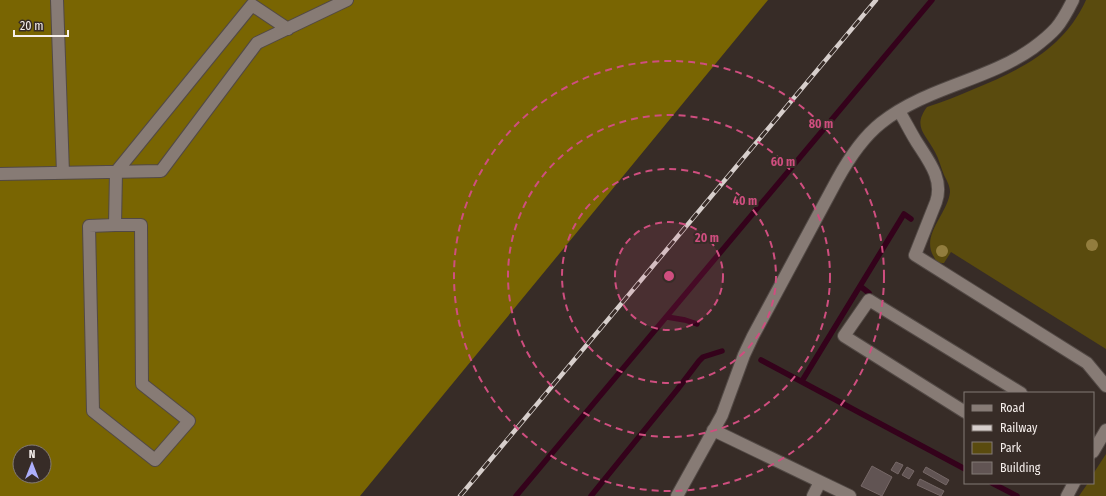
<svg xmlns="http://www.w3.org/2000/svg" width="1106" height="496" font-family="'Fira Sans Condensed',sans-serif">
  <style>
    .green { fill: #5a4b0e }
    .forest { fill: #796502; fill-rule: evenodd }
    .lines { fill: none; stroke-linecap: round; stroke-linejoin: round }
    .stream { stroke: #34021b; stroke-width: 5.5 }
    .building { fill: #615453; stroke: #766867 }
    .minor-casing { stroke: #524945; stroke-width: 14 }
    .minor { stroke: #877b75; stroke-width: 12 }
    .rail-casing { stroke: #d7cfcc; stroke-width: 4.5 }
    .rail { stroke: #372c27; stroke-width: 3; stroke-dasharray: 9; stroke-linecap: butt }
    .tree { fill: #927d3e }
    .ring { fill: none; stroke: #cf4e7f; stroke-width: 2; stroke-dasharray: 7 5 }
    .centre { fill: #cf4e7f; stroke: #372c27; stroke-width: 2 }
    .ring-label { font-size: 12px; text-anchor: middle; font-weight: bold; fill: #cf4e7f; stroke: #372c27; stroke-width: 4; stroke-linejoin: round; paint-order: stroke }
  </style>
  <rect width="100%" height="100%" fill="#372c27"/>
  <path class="green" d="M 1086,0 L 1106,0 L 1106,349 L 951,252 L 944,263 C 939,263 936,262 934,257 C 920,235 948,214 950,192 C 950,186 947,181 944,175 C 941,168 939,159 935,152 C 926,134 912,127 927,107 C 943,102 958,96 974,89 C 1020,70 1064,49 1086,0 Z
    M 1106,454 L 1106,496 L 1079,496 L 1088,483 L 1093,483 L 1093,474 Z"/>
  <path class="forest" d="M 0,0 L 768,0 L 360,496 L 0,496 ZM 20,452 L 44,452 L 44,476 L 20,476 Z"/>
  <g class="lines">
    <path class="stream" d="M 860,286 L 869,293
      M 667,317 L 685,320 L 697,324
      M 761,360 L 965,469
      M 802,381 L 904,214 L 911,219
      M 992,483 L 1017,496
      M 516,496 L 932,0
      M 591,496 L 677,390 L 699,361 L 703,357 L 722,351"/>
  </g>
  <path class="building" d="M 896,462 L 903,465 L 898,474 L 891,470 Z
    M 872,466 L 892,477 L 882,496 L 861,486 Z
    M 907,467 L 914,471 L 909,479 L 902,475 Z
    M 926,467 L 949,480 L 946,485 L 923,472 Z
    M 920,479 L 944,491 L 941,496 L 917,485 Z"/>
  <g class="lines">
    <g class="minor-casing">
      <path id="minor" d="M 57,0 L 63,173
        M 899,111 C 905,121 910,131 916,141 C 928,160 944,179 936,202 L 915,255 L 1087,363 L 1106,386
        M 0,174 L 161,171 L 257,43 L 347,0
        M 115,225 L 89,226 L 93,411 L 155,460 L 189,421 L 142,384 L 141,225 L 115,225 L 116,172 L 252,5 L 288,29
        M 965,412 L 844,336 L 869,300 L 1021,393
        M 713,430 L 850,496
        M 1093,452 L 1106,430
        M 677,496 L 722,415 L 744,355 L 753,336 L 837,180 C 848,160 862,138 881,123 C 926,87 987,81 1033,48 C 1041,42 1049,36 1056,28 C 1063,20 1068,10 1073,0
        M 813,496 L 820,482
        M 1067,496 L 1074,483"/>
    </g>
    <use href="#minor" class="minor"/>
    <g class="rail-casing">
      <path id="rail" d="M 460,496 L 876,0"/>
    </g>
    <use href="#rail" class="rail"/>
  </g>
  <g class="tree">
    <circle cx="1092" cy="245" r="6"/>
    <circle cx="942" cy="251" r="6"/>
  </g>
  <circle cx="669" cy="276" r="54" fill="#cf4e7f" fill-opacity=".12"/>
  <g class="ring">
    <circle cx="669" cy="276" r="54"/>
    <circle cx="669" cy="276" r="107"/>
    <circle cx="669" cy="276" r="161"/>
    <circle cx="669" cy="276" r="215"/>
  </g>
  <circle cx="669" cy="276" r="6" class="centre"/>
  <g class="ring-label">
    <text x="821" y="128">80 m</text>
    <text x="783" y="166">60 m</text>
    <text x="745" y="205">40 m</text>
    <text x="707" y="242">20 m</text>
  </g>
  <rect x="964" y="392" width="130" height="92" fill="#372c27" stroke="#837a76"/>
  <rect x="972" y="405" width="20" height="6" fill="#877b75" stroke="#837a76"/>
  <text x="1000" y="412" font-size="12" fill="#f6efec">Road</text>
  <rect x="972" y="425" width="20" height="6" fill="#d7cfcc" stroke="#837a76"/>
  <text x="1000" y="432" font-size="12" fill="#f6efec">Railway</text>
  <rect x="972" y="442" width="20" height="12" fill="#5a4b0e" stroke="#837a76"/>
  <text x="1000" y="452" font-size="12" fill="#f6efec">Park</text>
  <rect x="972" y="462" width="20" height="12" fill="#615453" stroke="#837a76"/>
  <text x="1000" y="472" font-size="12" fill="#f6efec">Building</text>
  <g transform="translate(32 464)"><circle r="19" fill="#372c27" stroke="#837a76"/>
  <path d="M0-3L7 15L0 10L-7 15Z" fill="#adaffb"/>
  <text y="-6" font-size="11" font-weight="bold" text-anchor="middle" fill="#f6efec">N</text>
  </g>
  <path d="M14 30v6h54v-6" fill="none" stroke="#f6efec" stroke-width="2"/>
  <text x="20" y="30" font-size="12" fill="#f6efec" stroke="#372c27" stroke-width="3" paint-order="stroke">20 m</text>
</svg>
